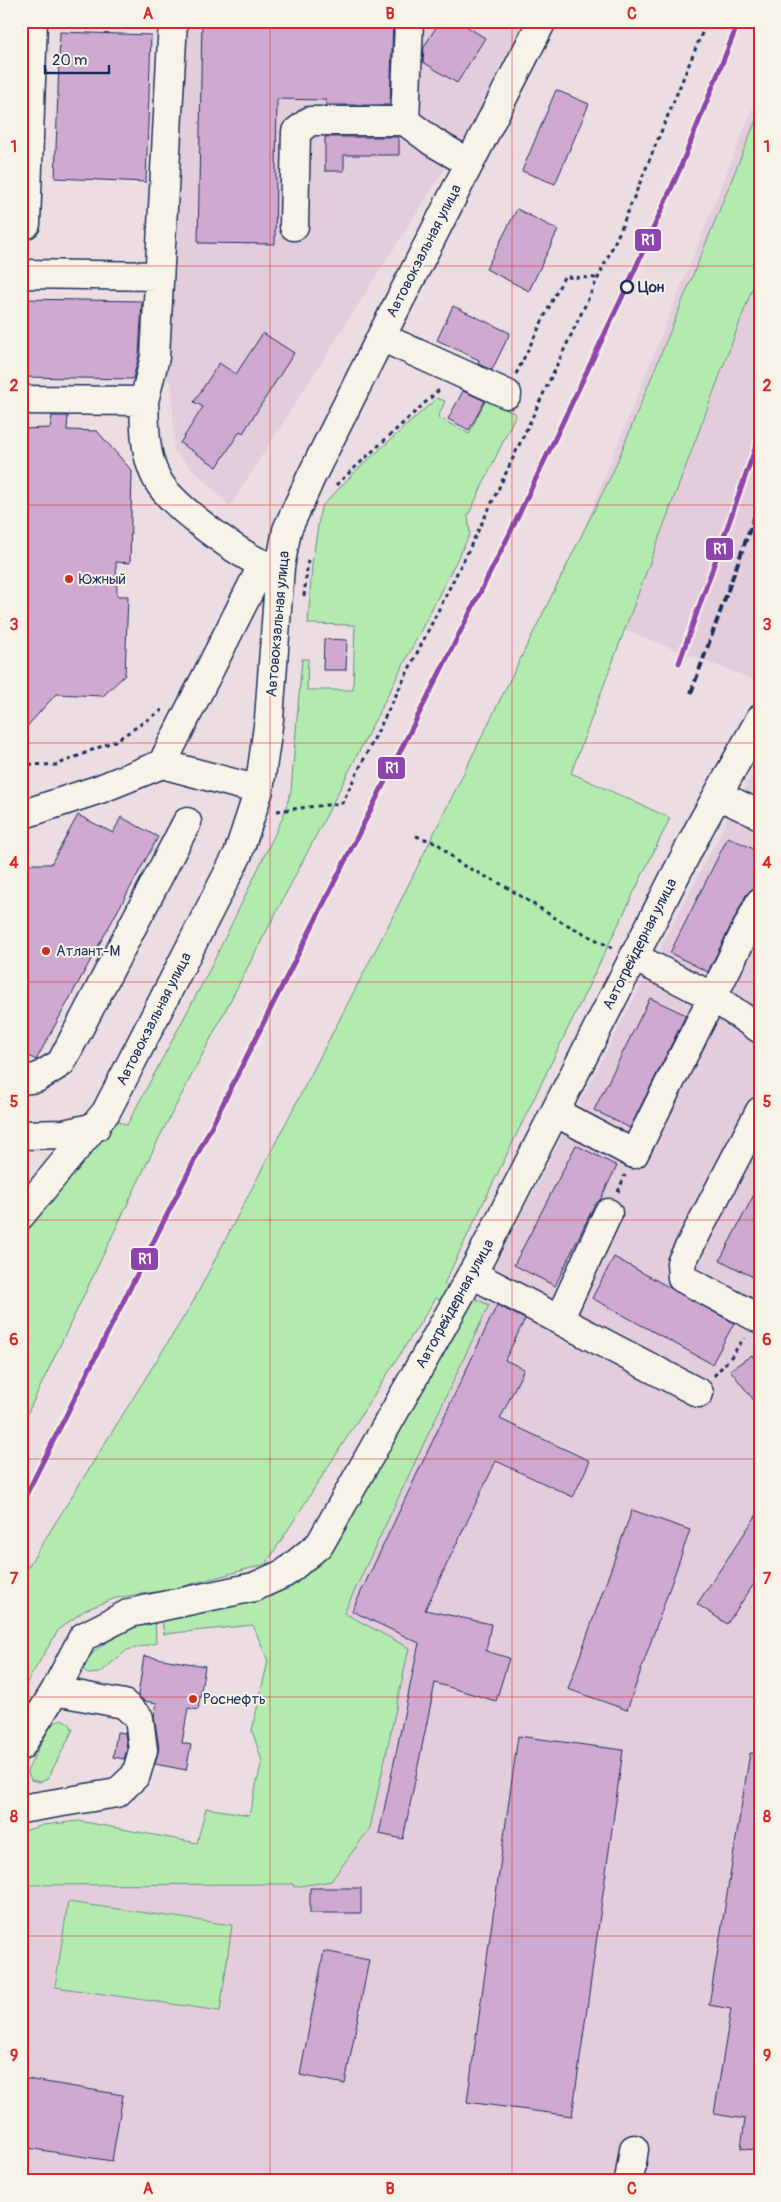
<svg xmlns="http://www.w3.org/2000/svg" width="781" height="2202" font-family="Pangolin,sans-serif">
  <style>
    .built { fill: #e3cddc }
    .green { fill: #b3eaad; stroke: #678c86 }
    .building { fill: #d0a9d1; stroke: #1b2f5e }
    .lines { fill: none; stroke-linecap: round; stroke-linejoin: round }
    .minor-casing { stroke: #1b2f5e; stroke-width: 31 }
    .path { stroke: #1b2f5e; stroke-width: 3; stroke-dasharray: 4 4; stroke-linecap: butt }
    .minor { stroke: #f7f3e8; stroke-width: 28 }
    .rail { stroke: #1b2f5e; stroke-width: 4; stroke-dasharray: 8 4; stroke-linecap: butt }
    .rail-1-casing { stroke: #f7f3e8; stroke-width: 9 }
    .rail-1 { stroke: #8e44ad; stroke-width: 5 }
    .grid { fill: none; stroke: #d62828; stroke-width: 1; stroke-opacity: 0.55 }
    .stop-dot { fill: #f7f3e8; stroke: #1b2f5e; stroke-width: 2.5 }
    .poi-dot { fill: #c8321e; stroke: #f7f3e8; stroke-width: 2 }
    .labels { text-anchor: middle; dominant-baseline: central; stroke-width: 4; stroke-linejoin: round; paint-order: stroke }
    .street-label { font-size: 15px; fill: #1b2f5e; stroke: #f7f3e8 }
    .stop-label { font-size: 15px; font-weight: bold; fill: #1b2f5e; stroke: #f7f3e8; text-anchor: start }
    .poi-label { font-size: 15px; fill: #1b2f5e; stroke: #f7f3e8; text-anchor: start }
    .line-badge { stroke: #f7f3e8; stroke-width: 2 }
    .badge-label { font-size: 14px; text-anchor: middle; font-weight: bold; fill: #fff }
    .neatline { fill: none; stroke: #d62828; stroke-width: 2 }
    .grid-label { font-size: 16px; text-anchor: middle; font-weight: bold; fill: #d62828 }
  </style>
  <rect width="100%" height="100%" fill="#ebdde1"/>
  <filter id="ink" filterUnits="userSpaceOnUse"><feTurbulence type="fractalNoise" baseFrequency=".02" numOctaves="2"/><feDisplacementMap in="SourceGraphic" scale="10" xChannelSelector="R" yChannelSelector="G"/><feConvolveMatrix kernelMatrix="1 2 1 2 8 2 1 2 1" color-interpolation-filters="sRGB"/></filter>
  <g filter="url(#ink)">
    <path class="built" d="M 163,21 L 539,21 L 230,506 L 174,451 L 172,383 L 149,367 Z
      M 760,90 L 760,682 L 554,603 Z
      M 760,757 L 760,2181 L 77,2181 L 21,2172 L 21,1887 L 322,1877 L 322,1596 Z"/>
    <path class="green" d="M 760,110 L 760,268 L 571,773 L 670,818 L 444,1284 L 489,1305 L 344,1613 L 409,1648 L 370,1828 L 331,1881 L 294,1887 L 293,1884 L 21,1885 L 21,1832 L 43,1825 L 79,1821 L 197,1843 L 206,1808 L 249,1815 L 262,1761 L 252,1730 L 268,1661 L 253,1625 L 164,1634 L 162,1620 L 270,1597 L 328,1555 L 457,1312 L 436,1298 L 266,1564 L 173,1589 L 116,1598 L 85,1610 L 59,1629 L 21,1692 L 21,1578 L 193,1302 L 389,924 L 613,472 Z
      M 437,398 L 445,401 L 438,417 L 469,434 L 485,400 L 516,414 L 468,516 L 470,534 L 322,824 L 158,1140 L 21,1427 L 21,1239 L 117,1121 L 127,1125 L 209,971 L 283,817 L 291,791 L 302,659 L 308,659 L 307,690 L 353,690 L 355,625 L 308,624 L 312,564 L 321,507 L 357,470 Z
      M 155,1618 L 156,1643 L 127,1650 L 100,1673 L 88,1674 L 83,1669 C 87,1646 134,1629 155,1618 Z
      M 61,1719 L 69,1723 L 73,1730 L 48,1778 L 40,1782 L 31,1780 L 27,1771 L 50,1726 Z
      M 68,1902 L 232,1925 L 220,2011 L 55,1987 Z"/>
    <path class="building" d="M 202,21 L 393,21 L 390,105 L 326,105 L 326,100 L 277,99 L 275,244 L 198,243 Z
      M 440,21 L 458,21 L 485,38 L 457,83 L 423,62 L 424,47 Z
      M 60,32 L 151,35 L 146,182 L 55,178 Z
      M 556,90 L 589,104 L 555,184 L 522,171 Z
      M 325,137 L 399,137 L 399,155 L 344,155 L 344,171 L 325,171 Z
      M 517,209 L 558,230 L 529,291 L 486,269 Z
      M 21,299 L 142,301 L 139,355 L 133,379 L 21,377 Z
      M 453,306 L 510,333 L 492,370 L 478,364 L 479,360 L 437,340 Z
      M 263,333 L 294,353 L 243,433 L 240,431 L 217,467 L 180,443 L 203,407 L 194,402 L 219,363 L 236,374 Z
      M 463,391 L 485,401 L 469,430 L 448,419 Z
      M 52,416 L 68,416 L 67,430 L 97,431 L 132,471 L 130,563 L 116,562 L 117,596 L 128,596 L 125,675 L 103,696 L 56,694 L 21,733 L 21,429 L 50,428 Z
      M 324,639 L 347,640 L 346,670 L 323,670 Z
      M 78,815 L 113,833 L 121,817 L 158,837 L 36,1060 L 21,1052 L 21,864 L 51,864 Z
      M 728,837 L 760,852 L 760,876 L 754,888 L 746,895 L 708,972 L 670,953 Z
      M 650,998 L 686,1015 L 630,1128 L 594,1110 Z
      M 576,1145 L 617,1166 L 600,1200 L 594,1206 L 555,1286 L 514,1265 Z
      M 760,1183 L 760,1263 L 753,1277 L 720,1260 Z
      M 614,1257 L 734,1323 L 712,1364 L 592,1298 Z
      M 497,1305 L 525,1319 L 505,1360 L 524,1369 L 500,1419 L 590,1461 L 573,1497 L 496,1461 L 425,1610 L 491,1624 L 486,1651 L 509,1658 L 496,1701 L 435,1683 L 403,1839 L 379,1834 L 419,1643 L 352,1611 Z
      M 752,1355 L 760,1366 L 760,1408 L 730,1370 Z
      M 632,1510 L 690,1530 L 627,1710 L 568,1689 Z
      M 760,1510 L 760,1575 L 727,1624 L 697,1604 Z
      M 144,1656 L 205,1666 L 198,1710 L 188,1708 L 182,1743 L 191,1745 L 186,1770 L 155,1764 L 159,1748 L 154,1716 L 157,1703 L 144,1701 L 138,1695 Z
      M 117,1732 L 125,1733 L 127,1749 L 124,1759 L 113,1757 Z
      M 518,1736 L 623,1750 L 572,2116 L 467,2102 Z
      M 750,1753 L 760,1754 L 760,2151 L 741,2148 L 745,2119 L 714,2114 L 731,2009 L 709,2005 Z
      M 310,1888 L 361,1888 L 361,1913 L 310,1913 Z
      M 324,1951 L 369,1960 L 345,2084 L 300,2075 Z
      M 21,2078 L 123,2095 L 112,2161 L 21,2147 Z"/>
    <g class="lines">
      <g class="minor-casing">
        <path id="minor" d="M 405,121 L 409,21
          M 26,224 L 33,21
          M 294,226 L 296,132 L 310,121 L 405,121 L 433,142 L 469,163
          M 21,274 L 159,276
          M 381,337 L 507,394
          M 21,400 L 144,401 C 145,427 144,455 157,479 C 170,505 237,553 263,564 L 162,764 L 100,789 L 21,815
          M 144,401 L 155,357 L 173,21
          M 162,764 L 259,790
          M 718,795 L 760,815
          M 634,957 L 713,997 L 760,1029
          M 21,1080 L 37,1078 L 61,1063 L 187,822
          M 555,1112 L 634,1154 L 760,902
          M 21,1135 L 64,1134 L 96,1127
          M 21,1215 L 106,1112 L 238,854 L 259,790 L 269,719 L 280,567 L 287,530 L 312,475 L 381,337 L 542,21
          M 472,1274 L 699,1393
          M 758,1318 L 682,1278 L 681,1263 L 760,1111
          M 559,1320 L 608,1213
          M 21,1746 L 55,1691 L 83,1637 L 130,1613 L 254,1587 L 285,1573 L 320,1544 L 478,1263 L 701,825 L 760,719
          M 21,1809 L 117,1793 L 136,1775 L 143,1750 L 139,1718 L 124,1704 L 55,1691
          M 629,2181 L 634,2149"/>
      </g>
      <path class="path" d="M 516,374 L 564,277 L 598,278
        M 336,485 L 440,389
        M 304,596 L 308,560
        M 21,764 L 56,765 L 117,740 L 162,710
        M 277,811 L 342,803 L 487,513 L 598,278 L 620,231 L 707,21
        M 416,836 L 437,843 L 460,864 L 503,885 L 560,921 L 612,948
        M 618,1192 L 625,1175
        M 714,1376 L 731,1357 L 744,1338"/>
      <use href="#minor" class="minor"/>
      <path class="rail" d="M 679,663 L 760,435
        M 691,693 L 760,501
        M 28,1492 L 510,533 L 627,287 L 679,171 L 739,21
        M 757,1652 L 760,1647"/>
      <g class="rail-1-casing">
        <path id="rail-1" d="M 679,663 L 760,435
          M 21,1505 L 510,533 L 627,287 L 679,171 L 739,21"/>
      </g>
      <use href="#rail-1" class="rail-1"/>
    </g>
  </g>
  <path class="grid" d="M 270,21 L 270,2181M 512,21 L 512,2181M 21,266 L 760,266M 21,505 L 760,505M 21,743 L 760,743M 21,982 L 760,982M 21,1220 L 760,1220M 21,1459 L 760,1459M 21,1697 L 760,1697M 21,1936 L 760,1936"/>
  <circle class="stop-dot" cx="627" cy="287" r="6"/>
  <g class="poi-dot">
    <circle cx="69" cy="579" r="5"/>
    <circle cx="46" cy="951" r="5"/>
    <circle cx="193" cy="1699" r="5"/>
  </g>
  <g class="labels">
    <g class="street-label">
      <text transform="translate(424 251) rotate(-63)">Автовокзальная улица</text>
      <text transform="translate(278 624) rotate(-85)">Автовокзальная улица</text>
      <text transform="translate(640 944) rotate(-63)">Автогрейдерная улица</text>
      <text transform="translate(154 1019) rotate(-63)">Автовокзальная улица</text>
      <text transform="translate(455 1304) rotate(-61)">Автогрейдерная улица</text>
    </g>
    <g class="stop-label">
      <text x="638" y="287">Цон</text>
    </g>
    <g class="poi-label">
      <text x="79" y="579">Южный</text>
      <text x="56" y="951">Атлант-М</text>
      <text x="203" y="1699">Роснефть</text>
    </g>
  </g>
  <g class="line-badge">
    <rect x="634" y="228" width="28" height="24" rx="5" fill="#8e44ad"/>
    <rect x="705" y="537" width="29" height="24" rx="5" fill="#8e44ad"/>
    <rect x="377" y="756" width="29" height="24" rx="5" fill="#8e44ad"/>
    <rect x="130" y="1247" width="29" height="24" rx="5" fill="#8e44ad"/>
  </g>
  <g class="badge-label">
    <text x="648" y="245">R1</text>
    <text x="720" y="554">R1</text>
    <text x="392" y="773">R1</text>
    <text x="145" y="1264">R1</text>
  </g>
  <rect width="781" height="2202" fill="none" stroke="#f7f3e8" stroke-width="55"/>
  <path d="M45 65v8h64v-8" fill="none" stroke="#1b2f5e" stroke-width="2.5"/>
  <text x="52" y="65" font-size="15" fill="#1b2f5e" stroke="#f7f3e8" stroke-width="4" paint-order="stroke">20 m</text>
  <rect x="28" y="28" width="726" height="2146" class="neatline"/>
  <g class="grid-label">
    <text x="148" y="19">A</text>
    <text x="390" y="19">B</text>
    <text x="632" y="19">C</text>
    <text x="14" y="152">1</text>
    <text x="767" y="152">1</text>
    <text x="14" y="391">2</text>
    <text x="767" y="391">2</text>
    <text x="14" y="630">3</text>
    <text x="767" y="630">3</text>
    <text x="14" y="868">4</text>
    <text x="767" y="868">4</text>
    <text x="14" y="1107">5</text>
    <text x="767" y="1107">5</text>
    <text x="14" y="1345">6</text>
    <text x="767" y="1345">6</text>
    <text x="14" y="1584">7</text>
    <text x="767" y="1584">7</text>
    <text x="14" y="1822">8</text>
    <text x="767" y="1822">8</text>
    <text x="14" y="2061">9</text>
    <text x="767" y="2061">9</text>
    <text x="148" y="2194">A</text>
    <text x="390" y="2194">B</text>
    <text x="632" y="2194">C</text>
  </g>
</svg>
